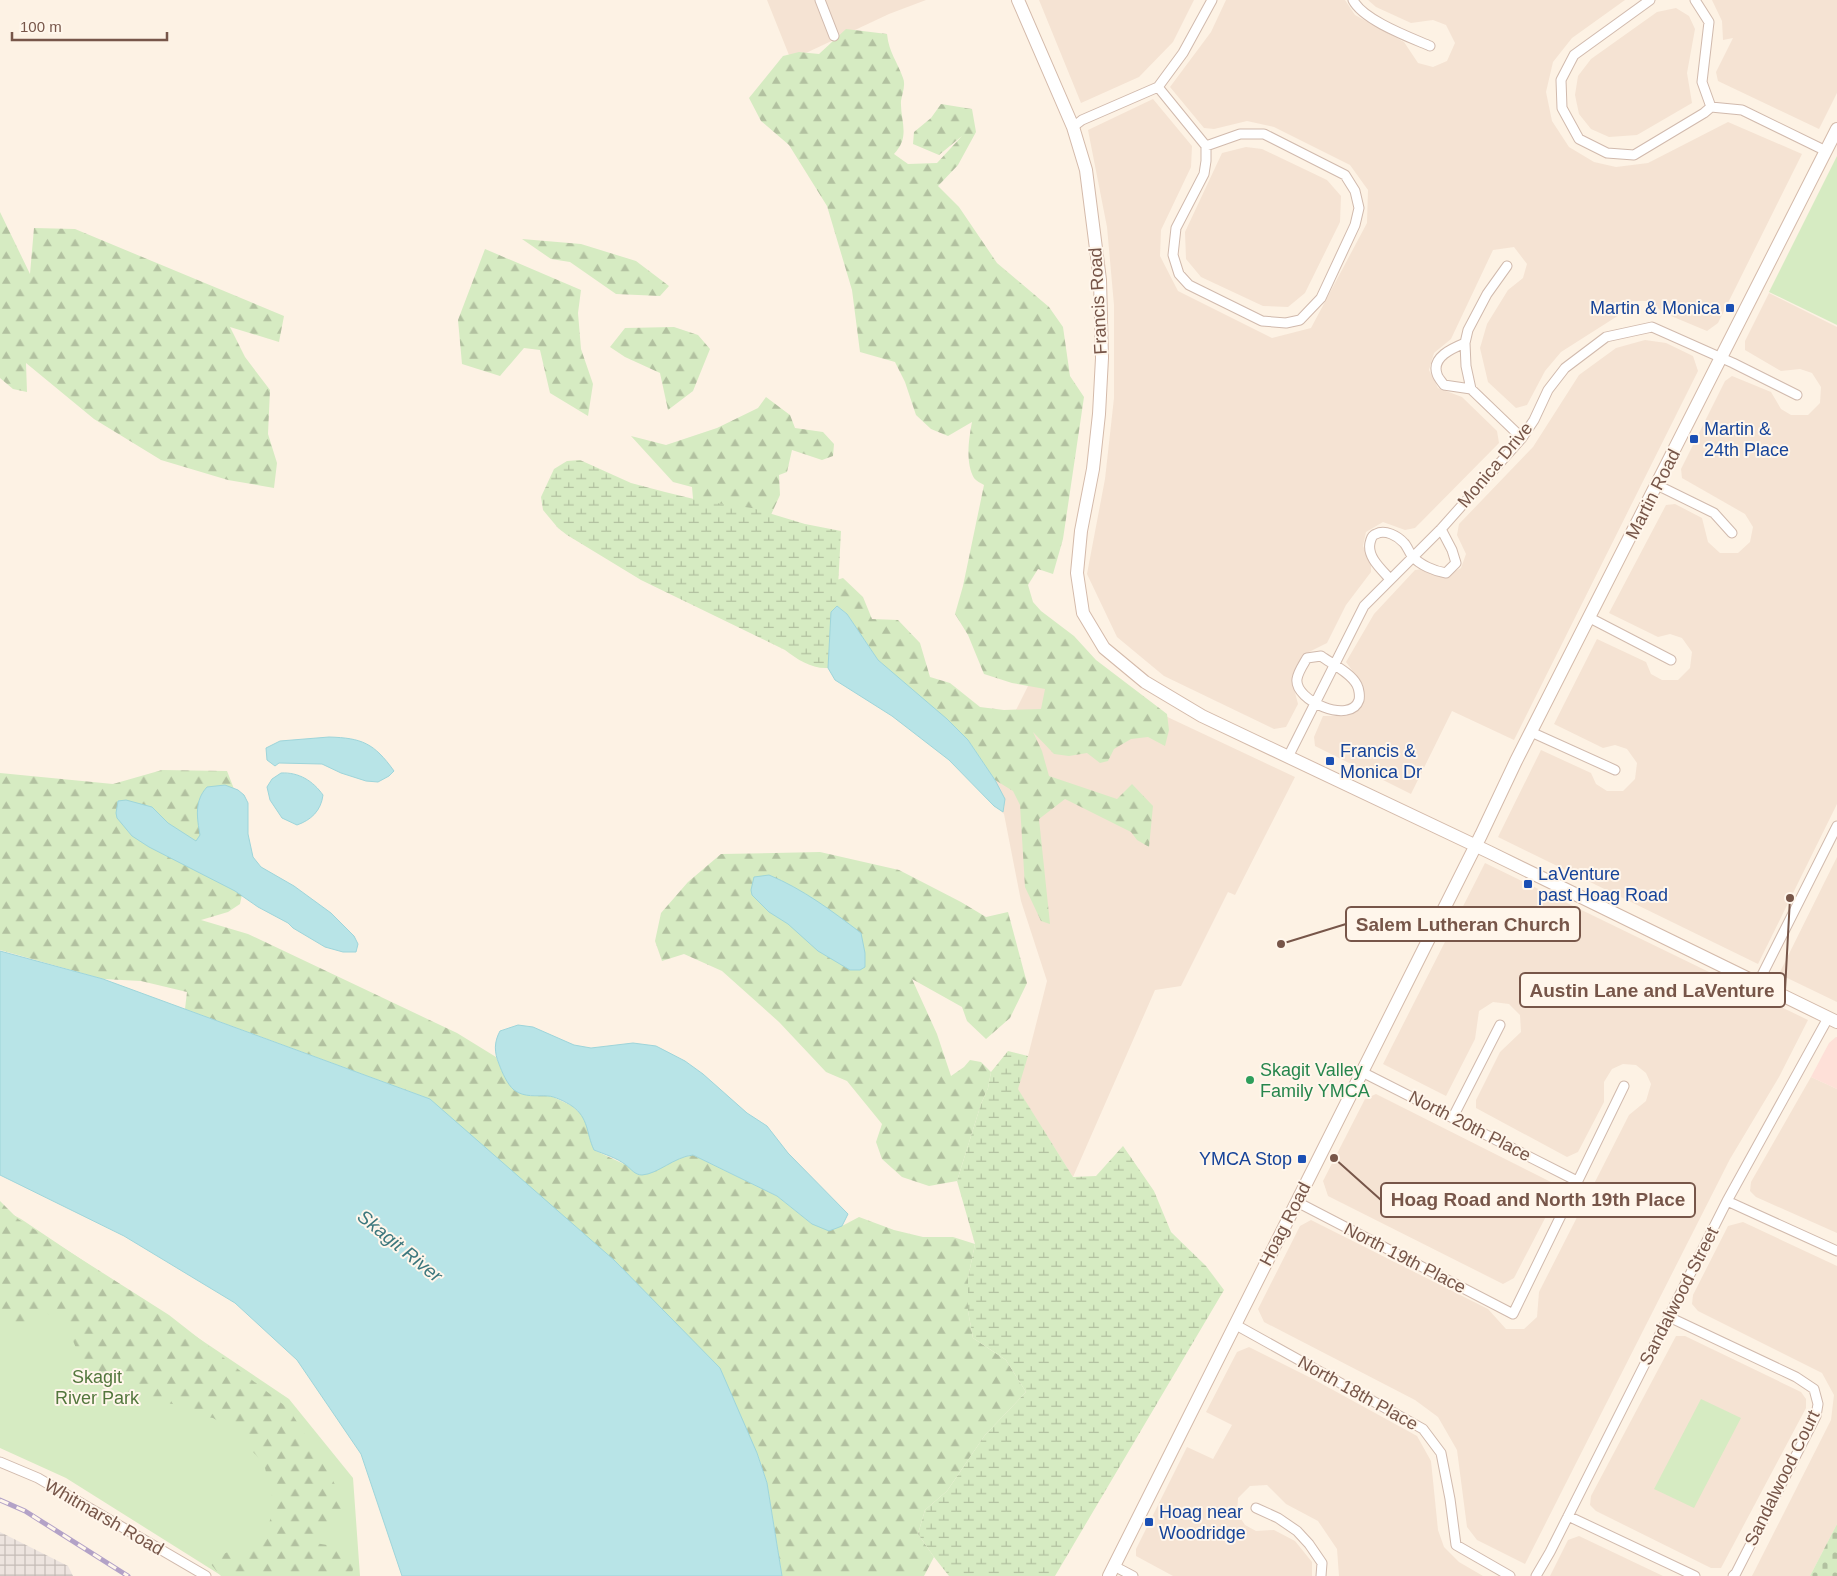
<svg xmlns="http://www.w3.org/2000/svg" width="1837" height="1576" font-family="Arial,sans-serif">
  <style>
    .residential { fill: #f5e3d3 }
    .commercial { fill: #fee0d8 }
    .industrial { fill: url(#industrial-grid) }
    .green { fill: #d6ebc2 }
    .forest { fill: url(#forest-firs) }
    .wetland { fill: url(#wetland-marsh) }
    .cemetery { fill: url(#cemetery-stones) }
    .water { fill: #b8e4e7; stroke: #9ed5da }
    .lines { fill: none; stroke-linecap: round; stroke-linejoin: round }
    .street-casing { stroke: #d1baad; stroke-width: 11 }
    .secondary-casing { stroke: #d4baaa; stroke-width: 14 }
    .street { stroke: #fff; stroke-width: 9 }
    .secondary { stroke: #fff; stroke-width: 12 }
    .rail-casing { stroke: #b3a2c7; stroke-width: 5 }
    .rail { stroke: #fff6eb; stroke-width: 3; stroke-dasharray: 9; stroke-linecap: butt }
    .transit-dot { fill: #1a4fb4; stroke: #fff6eb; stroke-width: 2 }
    .leisure-dot { fill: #2e9e5b; stroke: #fff6eb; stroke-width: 2 }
    .labels { text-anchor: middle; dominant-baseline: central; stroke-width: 4; stroke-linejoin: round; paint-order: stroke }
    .street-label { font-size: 18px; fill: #775649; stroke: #fff6eb }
    .transit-label { font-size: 18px; fill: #164399; stroke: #fff6eb; text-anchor: start }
    .leisure-label { font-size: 18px; fill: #27864d; stroke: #fff6eb; text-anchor: start }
    .park-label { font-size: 18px; fill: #53773d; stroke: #fff6eb }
    .water-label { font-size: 19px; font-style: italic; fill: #3c777d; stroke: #fff6eb }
    .leader { fill: none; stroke: #775649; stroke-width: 2 }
    .callout-dot { fill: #775649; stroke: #fff6eb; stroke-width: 2 }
    .callout { fill: #fff6eb; stroke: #775649; stroke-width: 2 }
    .callout-label { font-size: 19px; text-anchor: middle; font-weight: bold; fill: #775649 }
  </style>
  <defs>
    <pattern id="industrial-grid" width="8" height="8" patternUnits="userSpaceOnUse" patternTransform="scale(1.25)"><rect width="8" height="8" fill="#ede4df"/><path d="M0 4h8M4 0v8" fill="none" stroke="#c5bcb7"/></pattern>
    <pattern id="forest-firs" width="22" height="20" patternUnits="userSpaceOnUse" patternTransform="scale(1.25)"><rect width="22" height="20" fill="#d6ebc2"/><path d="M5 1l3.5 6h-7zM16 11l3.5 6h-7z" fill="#b2c1a0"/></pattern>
    <pattern id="wetland-marsh" width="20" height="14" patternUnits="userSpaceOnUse" patternTransform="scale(1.25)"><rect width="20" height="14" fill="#d6ebc2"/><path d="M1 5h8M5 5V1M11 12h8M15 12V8" fill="none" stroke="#b2c1a0"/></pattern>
    <pattern id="cemetery-stones" width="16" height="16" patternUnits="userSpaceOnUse" patternTransform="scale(1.25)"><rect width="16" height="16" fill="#d6ebc2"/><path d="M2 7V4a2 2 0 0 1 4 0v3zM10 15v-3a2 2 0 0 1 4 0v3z" fill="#b2c1a0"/></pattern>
  </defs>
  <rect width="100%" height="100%" fill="#fdf2e4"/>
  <path class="residential" d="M 767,0 L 926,0 L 889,14 L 791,60 Z
    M 1039,0 L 1194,0 L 1173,42 L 1139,77 L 1081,103 Z
    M 1226,0 L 1345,0 L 1355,15 L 1404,42 L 1418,63 L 1433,67 L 1447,61 L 1455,43 L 1446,25 L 1433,20 L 1411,23 L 1376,7 L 1368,0 L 1625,0 L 1572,38 L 1553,62 L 1546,92 L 1552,121 L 1569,147 L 1594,162 L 1616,167 L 1648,163 L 1728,122 L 1802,154 L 1718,323 L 1707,331 L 1664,313 L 1649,301 L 1632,301 L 1616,317 L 1561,352 L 1545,371 L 1527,405 L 1516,408 L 1488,382 L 1480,348 L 1487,324 L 1508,290 L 1523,278 L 1527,264 L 1514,247 L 1493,250 L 1451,339 L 1434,353 L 1429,370 L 1438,388 L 1462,397 L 1497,431 L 1499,443 L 1415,528 L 1405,530 L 1383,522 L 1366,532 L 1363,546 L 1371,563 L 1371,572 L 1346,605 L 1327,643 L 1307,653 L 1297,664 L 1292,681 L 1298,704 L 1286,727 L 1274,729 L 1164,676 L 1117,637 L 1087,574 L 1105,479 L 1114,398 L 1114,305 L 1107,227 L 1088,130 L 1153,99 L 1192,146 L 1191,167 L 1161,230 L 1160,256 L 1178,291 L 1272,338 L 1311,328 L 1367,223 L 1368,190 L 1350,165 L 1274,127 L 1247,121 L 1214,129 L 1204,128 L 1170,87 L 1211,32 Z
    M 1712,0 L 1837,0 L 1837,93 L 1819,129 L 1718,81 L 1716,72 L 1733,38 L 1723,40 L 1722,21 Z
    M 1676,8 L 1689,16 L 1695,29 L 1687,73 L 1692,103 L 1637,135 L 1609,137 L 1591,129 L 1579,114 L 1575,95 L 1578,76 L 1591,59 L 1657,12 Z
    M 1246,147 L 1262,149 L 1327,180 L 1341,196 L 1340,222 L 1305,293 L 1288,307 L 1263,306 L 1201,277 L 1186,259 L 1185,232 L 1222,153 Z
    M 1769,293 L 1837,327 L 1837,804 L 1758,964 L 1498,837 L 1541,750 L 1591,773 L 1596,784 L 1607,791 L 1623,791 L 1635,779 L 1637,763 L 1627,749 L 1615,745 L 1603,748 L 1554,724 L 1597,639 L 1646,662 L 1651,674 L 1662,680 L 1678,680 L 1690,668 L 1692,652 L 1682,638 L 1670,634 L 1658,637 L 1609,613 L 1666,505 L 1675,504 L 1702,518 L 1708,542 L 1720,553 L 1738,553 L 1750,542 L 1753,527 L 1745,514 L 1682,478 L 1681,469 L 1725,381 L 1732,376 L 1771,392 L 1781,409 L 1791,415 L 1808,415 L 1820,403 L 1821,387 L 1812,373 L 1800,369 L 1781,371 L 1745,350 L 1745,341 Z
    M 1645,340 L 1666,343 L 1693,356 L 1698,371 L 1514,740 L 1452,711 L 1411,794 L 1315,746 L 1314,737 L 1323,716 L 1346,716 L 1358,709 L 1365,698 L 1363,685 L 1346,662 L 1374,614 L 1415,570 L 1424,569 L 1445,577 L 1461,568 L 1466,554 L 1457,535 L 1459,524 L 1533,447 L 1579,375 L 1616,348 Z
    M 1042,658 L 1295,777 L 1235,895 L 1228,892 L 1181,986 L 1155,990 L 1073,1177 L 1015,1085 L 1028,1056 L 1047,981 L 1021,901 L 1004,814 L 978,786 Z
    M 1837,857 L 1837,1002 L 1779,974 Z
    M 1485,863 L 1808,1020 L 1779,1077 L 1730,1159 L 1525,1564 L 1477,1540 L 1467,1527 L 1457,1450 L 1438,1417 L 1415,1400 L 1264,1322 L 1258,1309 L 1300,1226 L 1311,1220 L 1488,1309 L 1506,1329 L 1524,1329 L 1537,1317 L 1539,1292 L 1629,1115 L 1646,1101 L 1651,1084 L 1646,1073 L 1636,1065 L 1623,1064 L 1612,1069 L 1604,1082 L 1604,1102 L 1578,1152 L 1567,1157 L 1476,1108 L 1476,1100 L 1500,1052 L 1521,1032 L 1520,1015 L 1509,1004 L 1493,1002 L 1479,1011 L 1475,1039 L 1446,1096 L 1383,1064 Z
    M 1811,1077 L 1837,1089 L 1837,1233 L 1756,1197 L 1750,1191 L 1751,1182 Z
    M 1376,1094 L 1551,1182 L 1556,1197 L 1514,1278 L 1503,1284 L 1328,1196 L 1323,1181 L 1365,1099 Z
    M 1743,1222 L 1837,1266 L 1837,1524 L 1810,1576 L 1752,1576 L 1831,1420 L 1834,1395 L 1822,1373 L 1698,1311 L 1692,1304 L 1693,1295 L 1728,1226 Z
    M 1676,1336 L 1685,1336 L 1801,1392 L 1806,1399 L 1806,1408 L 1721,1568 L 1711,1568 L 1596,1511 L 1590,1505 L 1591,1496 Z
    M 1249,1347 L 1313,1379 L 1417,1436 L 1431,1461 L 1438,1530 L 1444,1547 L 1459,1562 L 1483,1576 L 1339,1576 L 1337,1549 L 1318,1521 L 1286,1504 L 1267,1485 L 1250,1486 L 1238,1498 L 1237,1513 L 1245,1525 L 1256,1531 L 1274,1530 L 1295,1541 L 1312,1562 L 1312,1576 L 1173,1576 L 1136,1556 L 1136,1549 L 1187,1447 L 1213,1459 L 1232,1425 L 1206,1412 L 1237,1352 Z
    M 1579,1536 L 1663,1576 L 1550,1576 L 1568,1540 Z"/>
  <path class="commercial" d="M 1836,1037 L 1837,1037 L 1837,1089 L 1811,1077 L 1829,1043 Z"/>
  <path class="industrial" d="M 0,1532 L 68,1566 L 73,1576 L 0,1576 Z"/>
  <path class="green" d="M 1837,156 L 1837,325 L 1769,292 Z
    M 0,1208 L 21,1219 L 289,1399 L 353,1478 L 360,1576 L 222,1576 L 66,1478 L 0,1448 Z
    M 1701,1399 L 1741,1418 L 1694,1508 L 1654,1489 Z"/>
  <path class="forest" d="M 846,29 L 887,34 C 889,53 897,61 903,78 C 906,85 902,94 901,101 C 900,121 911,136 894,154 L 908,164 L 937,163 L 962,136 L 939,155 L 913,144 L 914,132 L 931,118 L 941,104 L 972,109 L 976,132 L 958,165 L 938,186 L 959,207 L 997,263 L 1049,307 L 1063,327 L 1070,376 L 1084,397 L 1063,539 L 1053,574 L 1038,569 L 1028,585 L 1033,602 L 1041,611 L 1074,636 L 1096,660 L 1167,714 L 1169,730 L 1165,746 L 1148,737 L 1131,739 L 1114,749 L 1108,761 L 1100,763 L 1087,753 L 1069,756 L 1054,754 L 1033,732 L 1042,751 L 1049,776 L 1117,799 L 1132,784 L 1153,806 L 1149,847 L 1137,840 L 1131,832 L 1065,799 L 1039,819 L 1050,924 L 1041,921 L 1025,887 L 1020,805 L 1013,791 L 995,780 L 968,740 L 878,660 L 847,614 L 837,606 L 827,583 L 843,578 L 863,597 L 872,619 L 898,620 L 920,643 L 930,677 L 950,683 L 980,707 L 1004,710 L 1041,709 L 1045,689 L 1012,683 L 984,674 L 968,635 L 955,614 L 963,586 L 984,485 C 981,483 976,481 974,478 C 965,462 969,438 972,422 L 948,436 L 931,429 L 916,415 L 905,382 L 895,362 L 860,352 L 852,290 L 827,206 L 789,145 L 761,121 L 749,98 L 783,56 L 799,52 L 819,54 Z
    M 0,212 L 30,274 L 34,228 L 75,229 L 284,316 L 279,342 L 230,327 L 245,357 L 270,390 L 268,434 L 277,463 L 274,488 L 228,480 L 161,460 L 94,419 L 26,363 L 27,392 L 13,389 L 0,378 Z
    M 522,239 L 581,244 L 636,261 L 669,286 L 660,296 L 616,294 L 570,262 L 551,259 Z
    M 485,249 L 581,290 L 578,313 L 581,349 L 593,384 L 588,416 L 550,393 L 540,350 L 524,348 L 500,376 L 462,364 L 458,320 Z
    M 674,327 L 698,335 L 710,349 L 693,391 L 668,410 L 660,373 L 625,357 L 610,347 L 625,328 Z
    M 766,397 L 790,415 L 795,428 L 823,432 L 834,444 L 833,456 L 822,460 L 792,450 L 787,472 L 779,475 L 780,495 L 770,517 L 694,510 L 692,487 L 673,482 L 631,436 L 666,445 L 717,428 L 758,408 Z
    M 162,770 L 227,771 L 243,812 L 248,866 L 240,904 L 228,912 L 201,920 L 248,934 L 457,1033 L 496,1057 L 504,1076 L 530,1096 L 549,1095 L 572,1106 L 583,1116 L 589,1131 L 594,1150 L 626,1165 L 658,1169 L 673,1160 L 693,1155 L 777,1196 L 812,1224 L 842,1226 L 859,1217 L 894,1230 L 923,1237 L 953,1237 L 975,1244 L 968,1278 L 968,1311 L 973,1338 L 1006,1360 L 1026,1392 L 985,1435 L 947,1491 L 925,1510 L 918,1534 L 934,1557 L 924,1576 L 782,1576 L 767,1483 L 757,1453 L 430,1099 L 185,1009 L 187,992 L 141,981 L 103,979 L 0,950 L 0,773 L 113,784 Z
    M 820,852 L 899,870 L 961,902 L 986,917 L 1008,912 L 1027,983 L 1010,1018 L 986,1039 L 967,1021 L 962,1007 L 912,979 L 937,1034 L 951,1076 L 964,1067 L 970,1060 L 981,1062 L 991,1072 L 988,1088 L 981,1104 L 957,1181 L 929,1186 L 902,1177 L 882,1159 L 876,1142 L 882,1124 L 847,1081 L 826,1072 L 779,1022 L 722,971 L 684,954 L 662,961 L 655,941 L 661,913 L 688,882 L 721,854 Z
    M 0,1201 L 18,1219 L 169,1315 L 289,1409 L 331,1477 L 349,1511 L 316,1534 L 305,1535 L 309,1542 L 333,1546 L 356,1559 L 351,1576 L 221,1576 L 208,1561 L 230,1551 L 260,1545 L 275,1508 L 264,1464 L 232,1429 L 213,1418 L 195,1415 L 179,1405 L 134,1398 L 79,1355 L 68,1329 L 40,1308 L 33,1324 L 13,1327 L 0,1308 Z"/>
  <path class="wetland" d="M 580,460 L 631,483 L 665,492 L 702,501 L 752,508 L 805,524 L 841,531 L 837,606 L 831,612 L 828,668 C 812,669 798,660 785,650 L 641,580 L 567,535 L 558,528 L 543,510 L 541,497 L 554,469 L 567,461 Z
    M 1008,1051 L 1028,1056 L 1018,1089 L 1073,1177 L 1096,1176 L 1123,1146 L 1154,1191 L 1171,1232 L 1206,1266 L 1224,1290 L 1055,1576 L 949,1576 L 934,1557 L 918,1534 L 925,1510 L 947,1491 L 985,1435 L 1026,1392 L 1006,1360 L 973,1338 L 968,1311 L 968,1278 L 975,1244 L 957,1181 L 981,1104 L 988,1088 L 991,1072 Z"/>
  <path class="cemetery" d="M 1837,1524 L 1837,1576 L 1810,1576 Z"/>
  <path class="water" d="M 837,606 L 847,614 L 878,660 L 947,719 L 968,740 L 995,780 L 1005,799 L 1003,812 L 994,806 L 949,760 L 892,716 L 835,680 L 828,668 L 831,612 Z
    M 329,737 C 362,738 374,743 394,771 L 389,776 L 378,782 L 366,781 L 341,773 L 322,764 L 279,763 L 275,766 L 267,760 L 266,748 L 280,741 Z
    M 281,773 C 299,772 313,781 323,795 C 321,811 311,820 297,825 L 282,818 L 270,800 L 267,787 L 272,779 Z
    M 225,785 L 238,790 L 244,795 L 248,803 L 248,834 L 253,857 L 261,867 L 294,886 L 331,913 L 354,936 L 358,944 L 356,952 L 343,952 L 325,947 L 293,928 L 288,923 L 258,907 L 235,891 L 149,847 L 132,836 L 117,818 L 116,813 L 118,801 L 126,800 L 152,807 L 168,823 L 196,841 L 200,835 C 197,818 194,801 207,787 Z
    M 769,875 C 803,889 832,911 861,933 L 865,953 L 865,967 L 860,970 L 850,970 L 818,951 L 788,924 L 769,912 L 752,895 L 751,890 L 754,877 Z
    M 0,951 L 103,979 L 430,1099 L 614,1260 L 720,1368 L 757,1453 L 767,1483 L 782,1576 L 402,1576 L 361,1454 L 297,1360 L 235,1303 L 124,1236 L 0,1175 Z
    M 518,1025 L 533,1027 L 574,1045 L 591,1048 L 633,1043 L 656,1046 L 685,1061 L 703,1074 L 747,1113 L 767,1126 L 788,1153 L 848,1214 L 842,1226 L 829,1231 L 812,1224 L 777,1196 L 693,1155 C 674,1157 658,1174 642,1175 C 635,1175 631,1169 626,1165 C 617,1158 604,1154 594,1150 C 586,1133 589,1118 572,1106 C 566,1102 554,1096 548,1096 C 536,1095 525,1098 514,1090 C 507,1084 502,1072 499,1064 C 494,1052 494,1042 500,1031 Z"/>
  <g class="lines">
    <g class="street-casing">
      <path id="street" d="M 820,0 L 834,36
        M 1353,0 C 1363,20 1409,37 1430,46
        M 1650,0 L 1574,55 L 1561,80 L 1562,108 L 1579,139 L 1607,153 L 1634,155 L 1704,113 L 1711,107 L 1702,82 L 1709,22 L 1695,0
        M 1158,87 L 1206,146 L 1206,161 L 1204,174 L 1176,228 L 1173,255 L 1179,274 L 1189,285 L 1262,321 L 1286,323 L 1300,320 L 1321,298 L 1355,225 L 1359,208 L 1355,191 L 1345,175 L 1264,134 L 1240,134 L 1206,146
        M 1711,107 L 1742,110 L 1826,151
        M 1073,127 L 1082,120 L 1158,87 L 1183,53 L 1212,0
        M 1507,266 L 1487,294 L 1468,330 L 1465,343 L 1466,366 L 1471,389 L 1522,438
        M 1465,343 C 1453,348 1431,357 1437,374 C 1438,378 1442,382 1444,385 L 1471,389
        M 1657,485 L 1714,513 L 1732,533
        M 1390,579 C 1381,569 1367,557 1370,543 C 1371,539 1372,535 1376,534 C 1385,529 1398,536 1404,543 C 1407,546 1409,552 1412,556 C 1420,565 1434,571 1446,573 L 1456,563 L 1452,550 L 1441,529
        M 1590,618 L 1671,660
        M 1321,656 C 1332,664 1351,673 1357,685 C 1359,689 1360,696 1359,700 C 1351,725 1294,701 1297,679 C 1298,672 1303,665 1307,658 Z
        M 1531,732 L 1615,770
        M 1288,757 L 1364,606 L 1441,529 L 1522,438 L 1534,420 L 1548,390 L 1565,368 L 1606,337 L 1652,327 L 1733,363 L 1797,395
        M 1758,983 L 1837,826
        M 1362,1072 L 1577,1181
        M 1453,1117 L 1500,1025
        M 1727,1201 L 1837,1251
        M 1297,1202 L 1513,1314 L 1624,1086
        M 1669,1317 L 1796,1377 L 1814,1389 L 1818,1404 L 1816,1416 L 1736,1573 L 1733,1576
        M 1236,1325 L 1423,1429 L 1441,1453 L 1450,1499 L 1456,1545 L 1510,1576
        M 0,1462 L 38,1478 L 206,1576
        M 1256,1508 L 1278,1518 L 1297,1531 L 1309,1544 L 1322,1563 L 1321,1576
        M 1568,1516 L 1695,1576
        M 1114,1566 L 1133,1576
        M 1536,1576 L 1550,1552 L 1727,1201 L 1828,1018"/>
    </g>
    <g class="secondary-casing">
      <path id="secondary" d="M 1018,0 L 1073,127 L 1086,170 L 1100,280 L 1102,358 L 1099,414 L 1093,469 L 1081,531 L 1077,573 L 1083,613 L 1104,648 L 1145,682 L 1202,716 L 1489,852 L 1837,1022
        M 1109,1576 L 1481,835 L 1516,761 L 1837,129"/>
    </g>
    <use href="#street" class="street"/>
    <use href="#secondary" class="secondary"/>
    <g class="rail-casing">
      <path id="rail" d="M 0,1500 L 25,1511 L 128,1576"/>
    </g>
    <use href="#rail" class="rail"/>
  </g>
  <g class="transit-dot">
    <rect x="1725" y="303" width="10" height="10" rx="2.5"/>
    <rect x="1689" y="434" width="10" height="10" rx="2.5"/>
    <rect x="1325" y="756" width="10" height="10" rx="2.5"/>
    <rect x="1523" y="879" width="10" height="10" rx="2.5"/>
    <rect x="1297" y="1154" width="10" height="10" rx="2.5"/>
    <rect x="1144" y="1517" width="10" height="10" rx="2.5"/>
  </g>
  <circle class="leisure-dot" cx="1250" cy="1080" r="5"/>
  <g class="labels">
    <g class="street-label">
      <text transform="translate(1098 301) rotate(-93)">Francis Road</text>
      <text transform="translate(1495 465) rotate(-50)">Monica Drive</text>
      <text transform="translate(1653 494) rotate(-63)">Martin Road</text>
      <text transform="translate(1470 1126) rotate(27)">North 20th Place</text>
      <text transform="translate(1285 1224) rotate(-63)">Hoag Road</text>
      <text transform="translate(1405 1258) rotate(27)">North 19th Place</text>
      <text transform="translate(1679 1296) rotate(-63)">Sandalwood Street</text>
      <text transform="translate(1358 1393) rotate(29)">North 18th Place</text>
      <text transform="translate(1782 1478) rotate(-64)">Sandalwood Court</text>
      <text transform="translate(104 1517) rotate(30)">Whitmarsh Road</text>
    </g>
    <g class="transit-label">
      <text x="1720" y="308" text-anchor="end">Martin &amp; Monica</text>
      <text x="1704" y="429">Martin &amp;<tspan x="1704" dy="21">24th Place</tspan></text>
      <text x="1340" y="751">Francis &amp;<tspan x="1340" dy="21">Monica Dr</tspan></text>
      <text x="1538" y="874">LaVenture<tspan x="1538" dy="21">past Hoag Road</tspan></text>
      <text x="1292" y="1159" text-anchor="end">YMCA Stop</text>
      <text x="1159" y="1512">Hoag near<tspan x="1159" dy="21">Woodridge</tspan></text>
    </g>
    <g class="leisure-label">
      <text x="1260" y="1070">Skagit Valley<tspan x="1260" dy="21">Family YMCA</tspan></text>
    </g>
    <g class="park-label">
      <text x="97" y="1377">Skagit<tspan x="97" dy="21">River Park</tspan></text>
    </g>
    <g class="water-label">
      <text transform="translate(400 1246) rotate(39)">Skagit River</text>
    </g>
  </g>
  <path class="leader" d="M1281 944L1346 924M1790 898L1785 990M1334 1158L1381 1200"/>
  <g class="callout-dot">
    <circle cx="1281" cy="944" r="5"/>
    <circle cx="1790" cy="898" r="5"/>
    <circle cx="1334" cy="1158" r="5"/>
  </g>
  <g class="callout">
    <rect x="1346" y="907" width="234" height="34" rx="5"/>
    <rect x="1520" y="973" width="265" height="34" rx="5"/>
    <rect x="1381" y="1183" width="314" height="34" rx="5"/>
  </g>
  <g class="callout-label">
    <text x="1463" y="931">Salem Lutheran Church</text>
    <text x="1652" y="997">Austin Lane and LaVenture</text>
    <text x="1538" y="1206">Hoag Road and North 19th Place</text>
  </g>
  <path d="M12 32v8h155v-8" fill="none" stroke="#775649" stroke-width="2.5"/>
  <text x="20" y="32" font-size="15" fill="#775649" stroke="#fff6eb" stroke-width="4" paint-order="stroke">100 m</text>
</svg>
